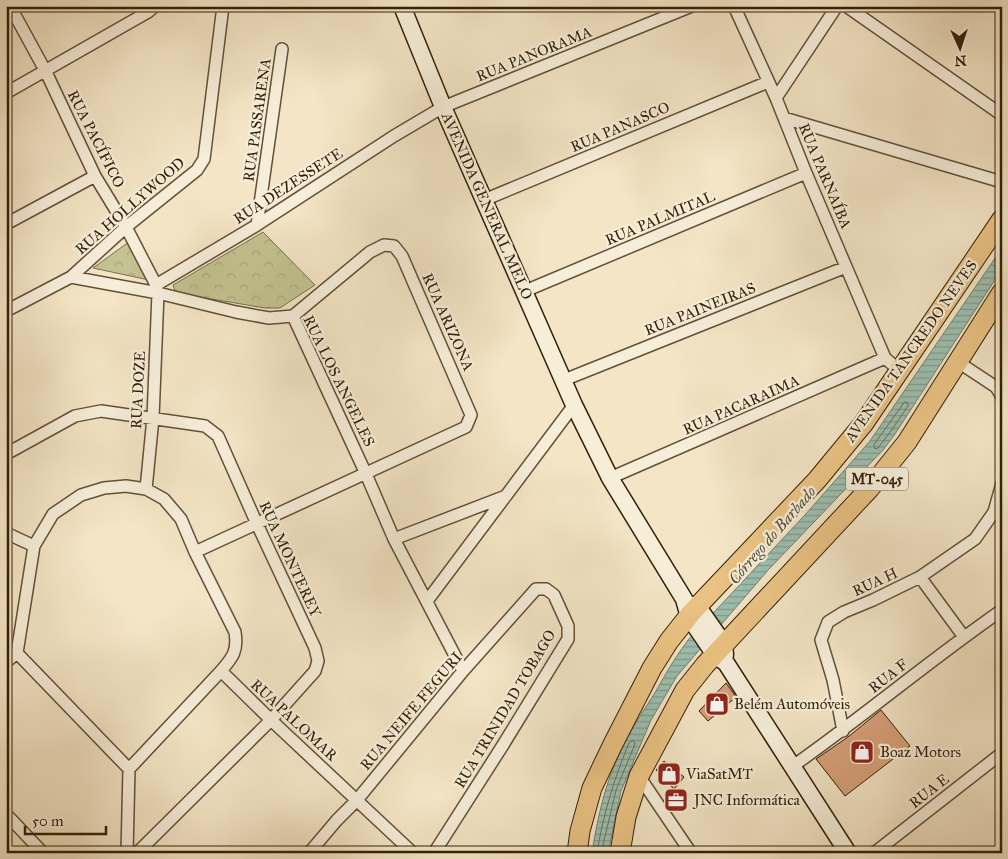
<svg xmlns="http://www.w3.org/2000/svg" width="1008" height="859" font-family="'IM FELL Great Primer',serif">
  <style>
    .forest { fill: url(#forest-crowns); stroke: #7a714b }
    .water { fill: url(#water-rules); stroke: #727f6c }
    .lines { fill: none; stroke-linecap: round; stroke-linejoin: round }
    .shore { stroke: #67705b; stroke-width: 1 }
    .building { fill: #d59f78; stroke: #322006 }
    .street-casing { stroke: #625136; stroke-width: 14 }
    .secondary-casing { stroke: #322006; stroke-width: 19 }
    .primary-casing { stroke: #322006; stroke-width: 21 }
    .street { stroke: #f7eeda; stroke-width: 11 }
    .secondary { stroke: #f7eeda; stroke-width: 16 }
    .primary { stroke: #eac283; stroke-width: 19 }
    .labels { text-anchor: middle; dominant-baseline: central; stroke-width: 4.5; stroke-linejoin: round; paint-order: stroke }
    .shield { fill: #f7eeda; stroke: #6d5e46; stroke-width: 1 }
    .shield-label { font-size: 14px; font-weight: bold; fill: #322006 }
    .street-label { font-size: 15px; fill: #322006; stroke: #f7eeda }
    .poi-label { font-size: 15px; fill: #322006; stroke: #f7eeda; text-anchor: start }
    .water-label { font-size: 16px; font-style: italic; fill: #525039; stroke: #f7eeda }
  </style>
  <defs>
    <pattern id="forest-crowns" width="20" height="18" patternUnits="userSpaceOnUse" patternTransform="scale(1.25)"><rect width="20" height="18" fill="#c3c290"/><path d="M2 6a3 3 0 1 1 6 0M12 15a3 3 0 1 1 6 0" fill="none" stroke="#a8a67b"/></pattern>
    <pattern id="water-rules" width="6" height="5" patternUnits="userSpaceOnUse" patternTransform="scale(1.25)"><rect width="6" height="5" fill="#9cbfb0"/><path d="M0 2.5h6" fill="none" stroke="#809b8d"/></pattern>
  </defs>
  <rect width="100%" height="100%" fill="#f3e5c6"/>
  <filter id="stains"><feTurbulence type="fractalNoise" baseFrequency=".004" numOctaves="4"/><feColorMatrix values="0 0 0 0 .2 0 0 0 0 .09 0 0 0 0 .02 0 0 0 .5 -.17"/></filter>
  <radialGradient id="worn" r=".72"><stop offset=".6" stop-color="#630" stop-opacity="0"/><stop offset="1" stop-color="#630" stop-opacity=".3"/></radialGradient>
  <path class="forest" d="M 263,232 L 315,285 L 280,308 L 265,308 L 176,293 L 173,285 Z
    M 130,241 L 149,280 L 93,268 Z"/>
  <path class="water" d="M 1002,248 L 1002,269 L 895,434 L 883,450 L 769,569 L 677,676 L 651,720 L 621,791 L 608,853 L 592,853 C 598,814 607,775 626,740 C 635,723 646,707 656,691 C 666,673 676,656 688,640 L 804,516 L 870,441 Z"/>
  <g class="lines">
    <path class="shore" d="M 905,402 L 908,403 L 908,406 L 891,431 L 878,448 L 875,449 L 874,445 Z
      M 597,853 C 603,815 614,779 629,743 L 633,740 L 635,744 L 616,790 L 603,845 L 603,853"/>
  </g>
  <path class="building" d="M 726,683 L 736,697 L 708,721 L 699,711 Z
    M 881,710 L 910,746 L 845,796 L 816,759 L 848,737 Z
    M 664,761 L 684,777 L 674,789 L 658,774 L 660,773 L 656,770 Z"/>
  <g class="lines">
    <g class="street-casing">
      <path id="street" d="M 10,6 L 46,72 L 95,176 L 126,227 L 156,285
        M 734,6 L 776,98 L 806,173 L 885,358 L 900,371
        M 846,6 L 1002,115
        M 6,93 L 148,12 L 155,6
        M 776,98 L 837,6
        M 784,118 L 1002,182
        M 484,200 L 768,82
        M 6,224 L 95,176
        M 257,225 L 282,49
        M 71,277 L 126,227 L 197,170 L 204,159 L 223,6
        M 525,291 L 806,173
        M 6,311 L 71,277 L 158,293 L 236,312 L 269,318 L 293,316 L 366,474 L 394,539 L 463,671
        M 958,362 L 996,387 L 1002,397
        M 564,380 L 846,267
        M 6,454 L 75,416 L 101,411 L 205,426 L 218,436 L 257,524 L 315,648 L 318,661 L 315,671 L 271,720 L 137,853
        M 610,478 L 885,358
        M 126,486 L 146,489 L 164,499 L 181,519 L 195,552 L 235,632 C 238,651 233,657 221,671 L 129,769 L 17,653 L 34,546 L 53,514 L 81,495 L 104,488 Z
        M 146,489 L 153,418 L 158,293 L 156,285 L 257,225 L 394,136 L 443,107 L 692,6
        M 6,533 L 34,546
        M 394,539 L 506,496
        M 195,552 L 466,427 L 471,415 L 402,256 L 394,246 L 384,245 L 370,252 L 293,316
        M 920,577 L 964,637
        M 427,601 L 574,405
        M 6,662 L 17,653
        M 221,671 L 271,720 L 413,853
        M 843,731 L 833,680 L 821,640 L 828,622 L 844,612 L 873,600 L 920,577 L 975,539 L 994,512 L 1002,483
        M 793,766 C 864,716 930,660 1002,610
        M 639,776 L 691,853
        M 6,814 L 43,853
        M 127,853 L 129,769
        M 309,853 L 337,820 L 357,800 L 463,671 L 536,589 L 546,589 L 554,595 L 568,626 L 568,639 L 503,745 L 434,853
        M 874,853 L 1002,753"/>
    </g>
    <g class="secondary-casing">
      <path id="secondary" d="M 402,6 L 443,107 L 574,405 L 610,478 L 684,599 L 689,617 L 715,655 L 726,663 L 848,853
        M 685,603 L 698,607 L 724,644 L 725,655"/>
    </g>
    <g class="primary-casing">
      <path id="primary" d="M 577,853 L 580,831 L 592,788 L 613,744 L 652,668 L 669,641 L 692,612 L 817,480 L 864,423 L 1002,219
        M 620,853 L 626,817 L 639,776 L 685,690 L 705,665 L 870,488 L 907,442 L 1002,292"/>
    </g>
    <use href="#street" class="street"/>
    <use href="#secondary" class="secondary"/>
    <use href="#primary" class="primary"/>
  </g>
  <defs>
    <g id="shop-square" transform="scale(1.25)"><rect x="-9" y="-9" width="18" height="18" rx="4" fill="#8f2418" stroke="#f7eeda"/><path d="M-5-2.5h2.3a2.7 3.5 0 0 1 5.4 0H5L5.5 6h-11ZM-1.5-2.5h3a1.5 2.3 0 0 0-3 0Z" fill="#fff"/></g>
    <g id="office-square" transform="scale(1.25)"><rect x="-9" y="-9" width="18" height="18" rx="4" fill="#8f2418" stroke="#f7eeda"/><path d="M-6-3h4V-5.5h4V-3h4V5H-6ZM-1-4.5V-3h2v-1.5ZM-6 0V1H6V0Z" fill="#fff"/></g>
  </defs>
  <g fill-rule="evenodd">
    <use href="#shop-square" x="717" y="704"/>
    <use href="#shop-square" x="862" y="752"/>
    <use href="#shop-square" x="669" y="774"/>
    <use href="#office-square" x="676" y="800"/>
  </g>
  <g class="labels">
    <rect class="shield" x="846" y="467.5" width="62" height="23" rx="4"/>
    <g class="shield-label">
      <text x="877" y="479">MT-045</text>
    </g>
    <g class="street-label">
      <text transform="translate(534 54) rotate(-22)">RUA PANORAMA</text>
      <text transform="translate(257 120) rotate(-82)">RUA PASSARENA</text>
      <text transform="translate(620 127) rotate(-23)">RUA PANASCO</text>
      <text transform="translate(96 139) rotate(63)">RUA PACÍFICO</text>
      <text transform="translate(825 176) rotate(67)">RUA PARNAÍBA</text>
      <text transform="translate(288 186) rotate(-33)">RUA DEZESSETE</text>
      <text transform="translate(130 206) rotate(-41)">RUA HOLLYWOOD</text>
      <text transform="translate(487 206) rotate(66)">AVENIDA GENERAL MELO</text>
      <text transform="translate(660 218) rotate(-23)">RUA PALMITAL</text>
      <text transform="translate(700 309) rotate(-22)">RUA PAINEIRAS</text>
      <text transform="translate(448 322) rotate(66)">RUA ARIZONA</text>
      <text transform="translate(911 351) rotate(-55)">AVENIDA TANCREDO NEVES</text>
      <text transform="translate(339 381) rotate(64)">RUA LOS ANGELES</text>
      <text transform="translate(138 390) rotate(-87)">RUA DOZE</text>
      <text transform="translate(741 405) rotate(-24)">RUA PACARAIMA</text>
      <text transform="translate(290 559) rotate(65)">RUA MONTEREY</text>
      <text transform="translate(875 582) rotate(-25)">RUA H</text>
      <text transform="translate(888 676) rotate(-38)">RUA F</text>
      <text transform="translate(505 709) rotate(-59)">RUA TRINIDAD TOBAGO</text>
      <text transform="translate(411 711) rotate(-50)">RUA NEIFE FEGURI</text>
      <text transform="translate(294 720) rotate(43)">RUA PALOMAR</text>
      <text transform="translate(929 791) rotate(-38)">RUA E</text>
    </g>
    <g class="poi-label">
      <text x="734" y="704">Belém Automóveis</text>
      <text x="880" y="752">Boaz Motors</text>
      <text x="686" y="774">ViaSatMT</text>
      <text x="694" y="800">JNC Informática</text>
    </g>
    <g class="water-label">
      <text transform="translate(772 535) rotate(-49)">Córrego do Barbado</text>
    </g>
  </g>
  <rect width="1008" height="859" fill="none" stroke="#f3e5c6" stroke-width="25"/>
  <rect x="8" y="8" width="993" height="844" fill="none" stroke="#322006" stroke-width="2.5"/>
  <rect x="12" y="12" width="983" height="834" fill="none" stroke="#322006"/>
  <g transform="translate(960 48) rotate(177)" stroke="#f7eeda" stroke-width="4" paint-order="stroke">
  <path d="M0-4L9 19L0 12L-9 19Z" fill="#322006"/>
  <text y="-8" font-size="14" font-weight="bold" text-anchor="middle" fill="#322006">N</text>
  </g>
  <path d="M25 826v8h81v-8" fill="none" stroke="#322006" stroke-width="2.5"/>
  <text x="32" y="826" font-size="15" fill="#322006" stroke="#f7eeda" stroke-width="4" paint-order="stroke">50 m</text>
  <rect width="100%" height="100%" filter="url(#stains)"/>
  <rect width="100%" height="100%" fill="url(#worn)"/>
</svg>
